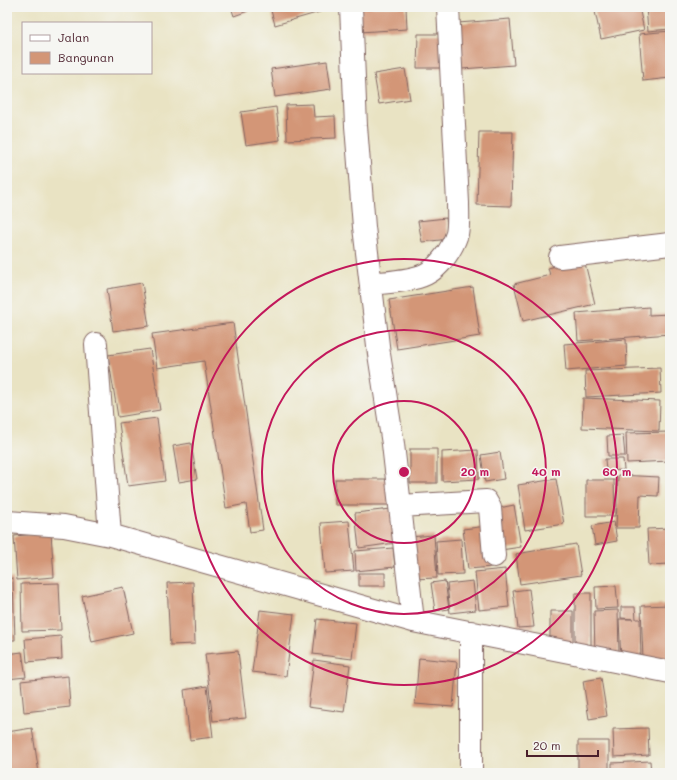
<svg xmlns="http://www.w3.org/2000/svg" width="677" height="780" font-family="Mali,sans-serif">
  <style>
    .building { fill: #d39677 }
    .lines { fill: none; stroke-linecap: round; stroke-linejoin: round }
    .minor-casing { stroke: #826460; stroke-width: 24 }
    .minor { stroke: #fff; stroke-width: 22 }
    .ring { fill: none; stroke: #c2185b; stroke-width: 2 }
    .centre { fill: #c2185b; stroke: #f6f6f2; stroke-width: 2 }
    .ring-label { font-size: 12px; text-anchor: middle; font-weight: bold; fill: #c2185b; stroke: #f6f6f2; stroke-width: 3; stroke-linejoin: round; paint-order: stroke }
  </style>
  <rect width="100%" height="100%" fill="#f6f6f2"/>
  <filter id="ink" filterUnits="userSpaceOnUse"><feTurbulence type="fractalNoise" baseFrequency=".025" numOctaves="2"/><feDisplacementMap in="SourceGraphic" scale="8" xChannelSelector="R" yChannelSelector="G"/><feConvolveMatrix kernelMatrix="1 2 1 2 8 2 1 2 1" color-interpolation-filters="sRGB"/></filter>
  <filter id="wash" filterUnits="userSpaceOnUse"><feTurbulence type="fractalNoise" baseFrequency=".012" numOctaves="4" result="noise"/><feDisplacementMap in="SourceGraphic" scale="16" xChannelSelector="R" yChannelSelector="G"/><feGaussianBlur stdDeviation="0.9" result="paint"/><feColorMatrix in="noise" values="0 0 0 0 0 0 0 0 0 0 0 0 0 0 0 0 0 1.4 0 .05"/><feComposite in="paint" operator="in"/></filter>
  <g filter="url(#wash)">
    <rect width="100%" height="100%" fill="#e9e3c3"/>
    <g id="blocks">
      <path class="building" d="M 231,7 L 247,7 L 248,11 L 234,16 Z
        M 270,7 L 330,7 L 330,9 L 275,25 Z
        M 359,7 L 406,7 L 407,29 L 360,32 Z
        M 594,7 L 639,7 L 644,30 L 601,39 Z
        M 646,7 L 670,7 L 670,29 L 648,31 Z
        M 510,19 L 514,65 L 462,69 L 458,23 Z
        M 670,31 L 670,78 L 643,81 L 639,34 Z
        M 418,34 L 447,34 L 446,68 L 417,68 Z
        M 327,61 L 331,89 L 275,97 L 271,69 Z
        M 405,69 L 410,99 L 379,104 L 374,74 Z
        M 313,104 L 314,117 L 335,116 L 336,138 L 287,140 L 286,105 Z
        M 276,107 L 280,140 L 246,145 L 241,112 Z
        M 479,132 L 513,132 L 511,206 L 477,205 Z
        M 446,218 L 449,239 L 422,242 L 418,221 Z
        M 584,259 L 595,304 L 523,321 L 514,284 L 550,275 L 548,268 Z
        M 142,283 L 149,326 L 113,331 L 107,289 Z
        M 473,287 L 480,336 L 397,349 L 389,300 Z
        M 649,307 L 649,315 L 670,314 L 670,334 L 578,341 L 576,313 Z
        M 233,323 L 263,530 L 250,532 L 246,504 L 226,508 L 204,361 L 157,368 L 152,334 Z
        M 626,339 L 627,366 L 566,371 L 564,344 Z
        M 150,349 L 160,410 L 118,417 L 108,355 Z
        M 660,368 L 661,393 L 586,397 L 585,371 Z
        M 583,398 L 660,401 L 659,431 L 582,428 Z
        M 157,418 L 165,481 L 128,486 L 119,423 Z
        M 670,432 L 670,461 L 627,463 L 626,433 Z
        M 623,435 L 625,456 L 608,456 L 607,436 Z
        M 191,443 L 197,479 L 179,482 L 173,446 Z
        M 410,449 L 437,449 L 437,483 L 410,483 Z
        M 478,450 L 479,479 L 442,481 L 442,452 Z
        M 500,452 L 504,479 L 485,482 L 481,455 Z
        M 605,459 L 623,459 L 624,470 L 606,471 Z
        M 618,475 L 659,477 L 658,496 L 640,495 L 639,528 L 616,528 Z
        M 335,479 L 391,479 L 391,505 L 335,505 Z
        M 556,479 L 564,524 L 525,530 L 518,485 Z
        M 586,480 L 614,480 L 615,516 L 586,516 Z
        M 514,505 L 521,547 L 501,550 L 494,509 Z
        M 391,509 L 395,543 L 359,548 L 355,513 Z
        M 349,521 L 354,571 L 325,573 L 321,523 Z
        M 614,522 L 617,541 L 595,545 L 592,526 Z
        M 487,526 L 492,567 L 468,569 L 463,529 Z
        M 670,528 L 670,564 L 649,565 L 647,529 Z
        M 51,533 L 54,577 L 17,580 L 14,536 Z
        M 434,535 L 437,578 L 412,579 L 409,537 Z
        M 461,539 L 463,574 L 438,575 L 436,541 Z
        M 576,544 L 581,575 L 520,584 L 516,554 Z
        M 393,548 L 395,567 L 356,571 L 355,551 Z
        M 505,569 L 509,607 L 479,610 L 475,572 Z
        M 359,573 L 385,573 L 385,586 L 359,586 Z
        M 13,578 L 15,640 L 7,640 L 7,579 Z
        M 445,581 L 449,609 L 435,611 L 431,583 Z
        M 473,581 L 476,610 L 450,613 L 447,584 Z
        M 193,582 L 195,644 L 170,645 L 167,583 Z
        M 59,583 L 61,630 L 22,631 L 21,584 Z
        M 616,586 L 618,608 L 596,609 L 595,587 Z
        M 123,587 L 133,633 L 92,642 L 82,596 Z
        M 529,589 L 534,627 L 518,628 L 513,591 Z
        M 575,593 L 591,593 L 591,650 L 575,650 Z
        M 670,605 L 670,659 L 643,660 L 641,606 Z
        M 621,607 L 635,607 L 636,619 L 640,619 L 641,661 L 621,661 L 619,619 L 633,619 L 621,618 Z
        M 260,610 L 294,614 L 286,676 L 252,672 Z
        M 618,610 L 619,654 L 595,655 L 594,611 Z
        M 550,611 L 573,611 L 573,644 L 550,644 Z
        M 317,619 L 356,623 L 352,659 L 313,654 Z
        M 61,636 L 62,659 L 27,662 L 25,639 Z
        M 238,651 L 246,718 L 213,721 L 205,654 Z
        M 22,652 L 26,677 L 7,679 L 7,654 Z
        M 419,658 L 457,662 L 453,707 L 415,704 Z
        M 314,660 L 350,665 L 344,712 L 308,707 Z
        M 68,676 L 70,707 L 24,712 L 21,681 Z
        M 601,678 L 607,716 L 589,719 L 583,681 Z
        M 207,686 L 213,737 L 190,740 L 184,690 Z
        M 32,728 L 39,773 L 7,773 L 7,732 Z
        M 648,728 L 649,755 L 614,757 L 613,729 Z
        M 578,741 L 609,741 L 609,773 L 578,773 Z
        M 650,761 L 651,773 L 612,773 L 612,763 Z"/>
    </g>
  </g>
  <g filter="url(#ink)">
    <use href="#blocks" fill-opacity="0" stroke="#826460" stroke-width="1"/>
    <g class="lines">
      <g class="minor-casing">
        <path id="minor" d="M 351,7 L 356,126 L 364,227 L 379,354 L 393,444 L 413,621
          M 560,257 L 670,244
          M 371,284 C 387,282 412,281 426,274 C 440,267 452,249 457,234 C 459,224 458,213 458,203 L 448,7
          M 96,344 L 110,535
          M 400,506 L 486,501 L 490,508 L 494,556
          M 7,522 L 64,526 L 110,535 L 413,621 L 670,672
          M 471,632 L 471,773"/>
      </g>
      <use href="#minor" class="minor"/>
    </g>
  </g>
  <g class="ring">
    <circle cx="404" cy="472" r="71"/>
    <circle cx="404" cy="472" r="142"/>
    <circle cx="404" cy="472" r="213"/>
  </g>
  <circle cx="404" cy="472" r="6" class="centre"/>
  <g class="ring-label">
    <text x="475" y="476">20 m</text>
    <text x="546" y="476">40 m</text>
    <text x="617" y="476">60 m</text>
  </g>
  <rect width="677" height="780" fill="none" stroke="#f6f6f2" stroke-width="24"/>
  <rect x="22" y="22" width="130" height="52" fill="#f6f6f2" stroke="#b1a0a2"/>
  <rect x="30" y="35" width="20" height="6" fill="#ffffff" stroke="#b1a0a2"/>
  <text x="58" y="42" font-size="12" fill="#4a1f2b">Jalan</text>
  <rect x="30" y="52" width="20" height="12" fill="#d39677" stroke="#b1a0a2"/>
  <text x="58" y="62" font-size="12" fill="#4a1f2b">Bangunan</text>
  <path d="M527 750v6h71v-6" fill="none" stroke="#4a1f2b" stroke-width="2"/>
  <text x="533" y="750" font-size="12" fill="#4a1f2b" stroke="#f6f6f2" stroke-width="3" paint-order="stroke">20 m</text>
</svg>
